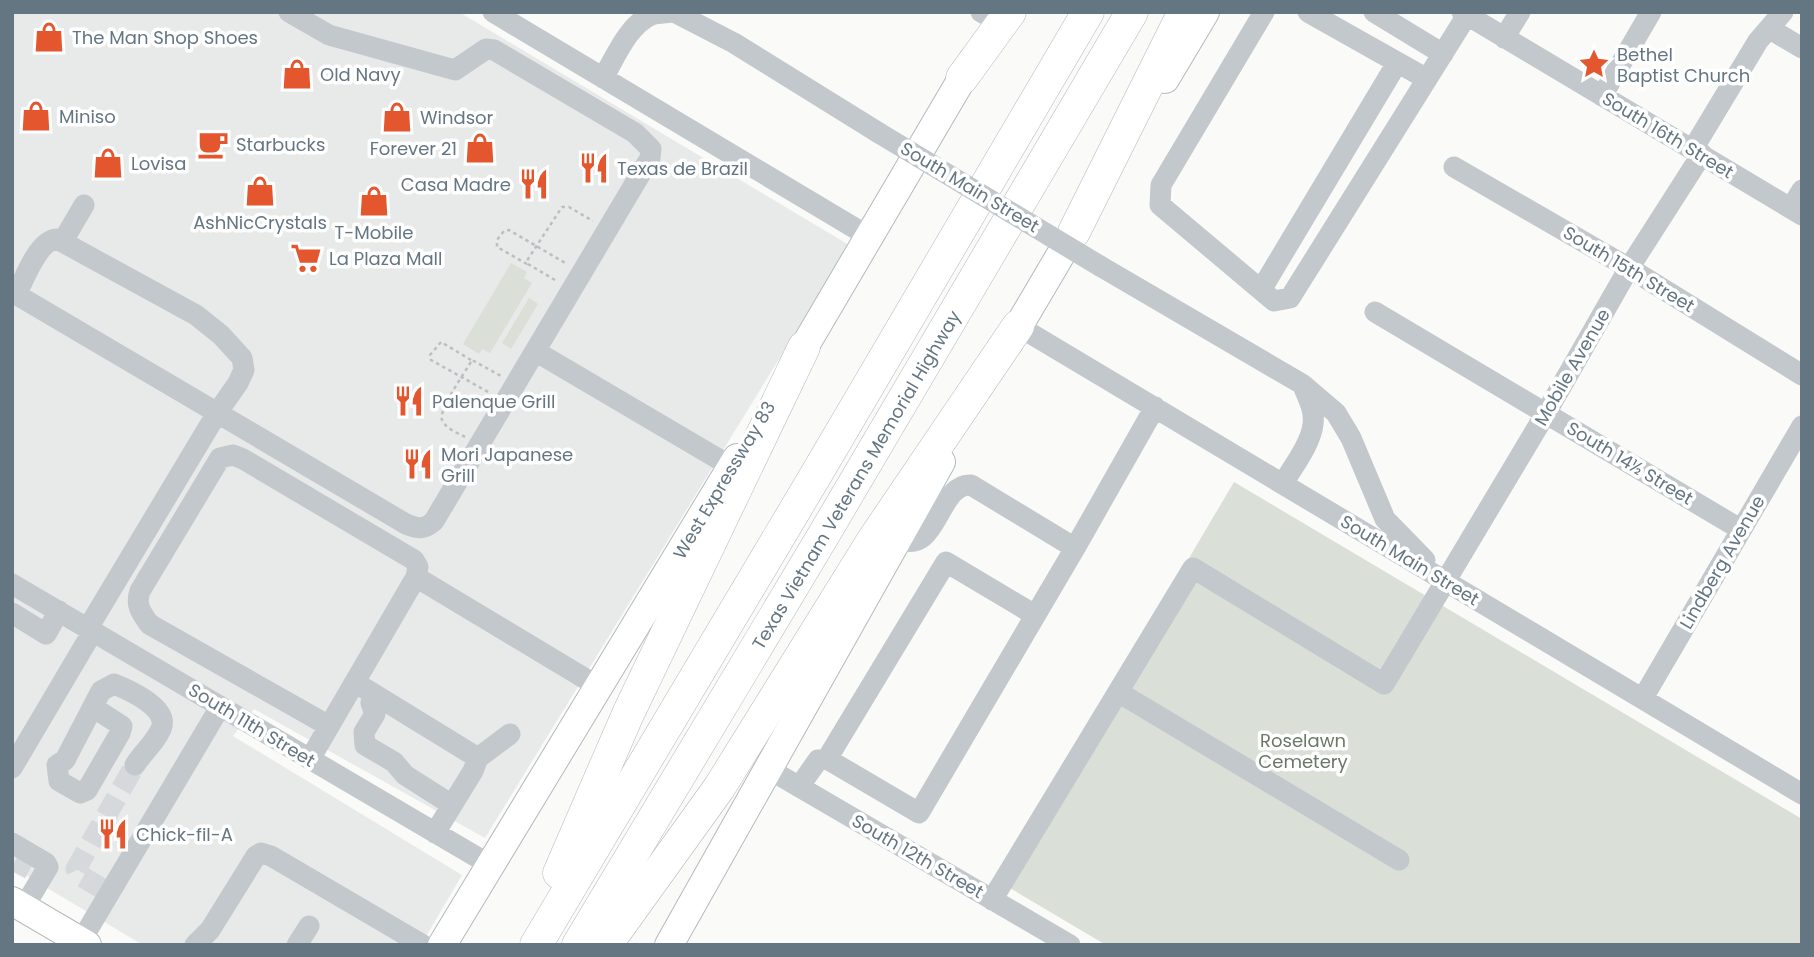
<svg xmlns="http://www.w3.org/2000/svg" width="1814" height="957" font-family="Poppins,sans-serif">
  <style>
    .built { fill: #e8e9e9 }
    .green { fill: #dadfd7 }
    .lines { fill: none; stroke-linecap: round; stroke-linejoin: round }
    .minor-tunnel { stroke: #d5d9db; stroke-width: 21; stroke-dasharray: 21 10; stroke-linecap: butt }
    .major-casing { stroke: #b5babe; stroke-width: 30 }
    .highway-casing { stroke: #b4b9bd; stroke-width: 33 }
    .path { stroke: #bbbfc2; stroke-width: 2.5; stroke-dasharray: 3.5 3.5; stroke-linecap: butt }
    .minor { stroke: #c3c8cc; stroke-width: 21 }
    .major { stroke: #fff; stroke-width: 28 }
    .highway { stroke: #fff; stroke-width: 32 }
    .minor-bridge { stroke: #c3c8cc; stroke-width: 21 }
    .labels { text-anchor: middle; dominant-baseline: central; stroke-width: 7; stroke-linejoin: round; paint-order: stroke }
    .poi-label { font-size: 18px; fill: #657683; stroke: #fff; text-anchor: start }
    .street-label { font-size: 18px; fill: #657683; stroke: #fff }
    .park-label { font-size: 18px; fill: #687a64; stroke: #fff }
  </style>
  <rect width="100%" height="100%" fill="#fafaf8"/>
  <path class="built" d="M 12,12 L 459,12 L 849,245 L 485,838 L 254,709 L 233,736 L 462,875 L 421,945 L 143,945 L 12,867 Z"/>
  <path class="green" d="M 511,263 L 527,272 L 524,278 L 532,283 L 490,353 L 482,349 L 479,354 L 463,344 Z
    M 529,298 L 538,304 L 511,349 L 502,343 Z
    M 1234,482 L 1802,819 L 1802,945 L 1106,945 L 998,881 Z"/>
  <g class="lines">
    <path class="minor-tunnel" d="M 15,861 L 30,869
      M 101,888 L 79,875 L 76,869 L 135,765"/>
    <g class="major-casing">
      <path id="major" d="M 1165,79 L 1205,12
        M 1008,344 L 1080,222
        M 793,366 L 973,60
        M 12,901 L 87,945
        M 442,945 L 737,458
        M 669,945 L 941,462"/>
    </g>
    <g class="highway-casing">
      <g id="highway">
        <path d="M 962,78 L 1010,12"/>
        <path d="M 1074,232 L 1184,12"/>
        <path d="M 559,873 L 628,714 L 804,347"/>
        <path d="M 536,945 L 817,473 L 1088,12"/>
        <path id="s1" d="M 578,945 L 823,536 L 1132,12"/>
        <path d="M 606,945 L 719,788 L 873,540 L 1018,326"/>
      </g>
    </g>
    <path class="path" d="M 527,264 L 497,247 L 497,240 L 504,231 L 509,230 L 567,264
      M 555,280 L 528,264 L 528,259 L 562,207 L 569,207 L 593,221
      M 471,360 L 441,342 L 430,355 L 431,360 L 490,393
      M 465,437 C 458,433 446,429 442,420 C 438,410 466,371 472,360 L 501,376"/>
    <path class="minor" d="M 493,12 L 868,236
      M 674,12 L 734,43 L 879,133
      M 981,12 L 996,20
      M 1264,12 L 1161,185 L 1160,205 L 1274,301 L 1290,298 L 1467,15
      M 1308,12 L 1427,79
      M 1374,12 L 1443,54
      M 1462,12 L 1802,215
      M 1770,29 L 1802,48
      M 1504,38 L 1520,12
      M 603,78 C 615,58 628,25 651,15 C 657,13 667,13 673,12
      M 1602,96 L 1651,12
      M 1693,149 L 1758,41 L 1783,12
      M 1454,167 L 1629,268 L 1802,375
      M 1791,208 L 1802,190
      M 63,241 L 84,205
      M 1100,266 L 1302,384 L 1336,413 L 1351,438 L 1385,519 L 1425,560
      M 1261,290 L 1397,63
      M 12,292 L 406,524 C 418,529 424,530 434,521 L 650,158 L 651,149 L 635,133 L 494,50 L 486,49 L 455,70 L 329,35 L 289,12
      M 16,295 C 25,278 38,240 57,239 L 196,315 L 221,335 L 242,358 L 244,370 L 238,383 L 217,413 L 88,628
      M 1375,312 L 1740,529
      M 1018,326 L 1802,794
      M 535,351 L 732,467
      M 1283,484 C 1293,466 1311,444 1313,424 C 1315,411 1308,398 1303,386
      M 898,538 C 938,558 937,483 971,485 L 1075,548 L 1155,407
      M 12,584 L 492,866
      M 12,613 L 46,634 L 59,611
      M 1035,615 L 946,562 L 827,759 L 919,813 L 1075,548
      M 364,688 L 478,758
      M 1118,692 L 1399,860
      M 1643,698 L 1802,426
      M 371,703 L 375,714 L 364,732 L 365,745 L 394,762 L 405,775 L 452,805
      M 329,726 L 149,624 C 141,612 135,605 140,591 L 220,458 L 233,455 L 243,459 L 414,560 L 418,567 L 416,577 L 599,687
      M 310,759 L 416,577
      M 57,765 L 65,760 L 101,691 L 114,684 C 129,690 170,708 161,729 C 155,743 143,752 135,765
      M 57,765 L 59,781 L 80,793 L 87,790 L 120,733 L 122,726 L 94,708
      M 12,768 L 93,631
      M 767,768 L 1070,945
      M 799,787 L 818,760 L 827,759
      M 435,833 L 473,771 L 478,758 L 510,734
      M 12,843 L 46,863 L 48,867 L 24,907
      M 992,900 L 1193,568 L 1384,684 L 1546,413 L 1629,268 L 1702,154
      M 81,941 L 220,707
      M 195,945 L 210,930 L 256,856 L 261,853 L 271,856 L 423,945
      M 297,945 L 309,926"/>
    <use href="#major" class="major"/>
    <use href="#highway" class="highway"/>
    <path class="minor-bridge" d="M 879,133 L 1100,266"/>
  </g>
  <defs>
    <g id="shop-bare" transform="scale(2.415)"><path d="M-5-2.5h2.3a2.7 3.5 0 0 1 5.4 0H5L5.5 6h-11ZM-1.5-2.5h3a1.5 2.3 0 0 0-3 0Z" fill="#e4572e" stroke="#fff" stroke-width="2.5" paint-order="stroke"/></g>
    <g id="sight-bare" transform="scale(2.415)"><path d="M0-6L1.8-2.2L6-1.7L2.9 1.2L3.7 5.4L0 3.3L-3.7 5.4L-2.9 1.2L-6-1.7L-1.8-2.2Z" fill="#e4572e" stroke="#fff" stroke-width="2.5" paint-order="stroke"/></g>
    <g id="cafe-bare" transform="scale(2.415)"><path d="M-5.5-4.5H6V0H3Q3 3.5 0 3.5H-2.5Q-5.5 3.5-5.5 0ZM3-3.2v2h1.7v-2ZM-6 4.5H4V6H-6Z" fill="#e4572e" stroke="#fff" stroke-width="2.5" paint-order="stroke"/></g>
    <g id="restaurant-bare" transform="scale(2.415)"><path d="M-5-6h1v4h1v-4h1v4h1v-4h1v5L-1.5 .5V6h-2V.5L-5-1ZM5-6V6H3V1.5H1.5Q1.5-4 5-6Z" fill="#e4572e" stroke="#fff" stroke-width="2.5" paint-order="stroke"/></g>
    <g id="supermarket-bare" transform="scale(2.415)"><path d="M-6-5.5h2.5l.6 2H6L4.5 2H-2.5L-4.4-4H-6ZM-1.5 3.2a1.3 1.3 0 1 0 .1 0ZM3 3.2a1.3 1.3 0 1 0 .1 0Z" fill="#e4572e" stroke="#fff" stroke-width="2.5" paint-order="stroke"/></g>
  </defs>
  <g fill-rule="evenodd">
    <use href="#shop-bare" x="49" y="37"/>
    <use href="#sight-bare" x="1594" y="64"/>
    <use href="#shop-bare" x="297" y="74"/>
    <use href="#shop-bare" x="36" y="116"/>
    <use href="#shop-bare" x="397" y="117"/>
    <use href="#cafe-bare" x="213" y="144"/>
    <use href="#shop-bare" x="480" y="148"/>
    <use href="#shop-bare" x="108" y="163"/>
    <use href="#restaurant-bare" x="594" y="168"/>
    <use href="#restaurant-bare" x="534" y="184"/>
    <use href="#shop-bare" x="260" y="191"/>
    <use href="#shop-bare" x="374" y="201"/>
    <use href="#supermarket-bare" x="306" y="258"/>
    <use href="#restaurant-bare" x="409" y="401"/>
    <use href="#restaurant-bare" x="418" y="464"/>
    <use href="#restaurant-bare" x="113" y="834"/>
  </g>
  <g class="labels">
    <g class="poi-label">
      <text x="72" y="37">The Man Shop Shoes</text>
      <text x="1617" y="54">Bethel<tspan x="1617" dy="21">Baptist Church</tspan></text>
      <text x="320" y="74">Old Navy</text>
      <text x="59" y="116">Miniso</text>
      <text x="420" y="117">Windsor</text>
      <text x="236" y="144">Starbucks</text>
      <text x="457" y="148" text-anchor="end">Forever 21</text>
      <text x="131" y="163">Lovisa</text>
      <text x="617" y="168">Texas de Brazil</text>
      <text x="511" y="184" text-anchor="end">Casa Madre</text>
      <text x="260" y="222" text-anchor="middle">AshNicCrystals</text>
      <text x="374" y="232" text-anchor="middle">T-Mobile</text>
      <text x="329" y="258">La Plaza Mall</text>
      <text x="432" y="401">Palenque Grill</text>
      <text x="441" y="454">Mori Japanese<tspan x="441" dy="21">Grill</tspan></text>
      <text x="136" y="834">Chick-fil-A</text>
    </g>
    <g class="street-label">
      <text transform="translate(1668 135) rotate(31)">South 16th Street</text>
      <text transform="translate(970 187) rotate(31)">South Main Street</text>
      <text transform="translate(1629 269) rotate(31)">South 15th Street</text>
      <text transform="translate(1572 367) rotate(-60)">Mobile Avenue</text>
      <text transform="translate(1630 463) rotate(31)">South 14½ Street</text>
      <text stroke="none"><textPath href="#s1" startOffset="542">Texas Vietnam Veterans Memorial Highway</textPath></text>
      <text transform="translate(724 480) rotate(-59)">West Expressway 83</text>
      <text transform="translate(1410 560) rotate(31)">South Main Street</text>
      <text transform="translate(1722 562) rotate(-60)">Lindberg Avenue</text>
      <text transform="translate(252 725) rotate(31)">South 11th Street</text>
      <text transform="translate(918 856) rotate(30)">South 12th Street</text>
    </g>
    <g class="park-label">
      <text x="1303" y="740">Roselawn<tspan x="1303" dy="21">Cemetery</tspan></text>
    </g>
  </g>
  <rect width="1814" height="957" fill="none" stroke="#657683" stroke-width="28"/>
</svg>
